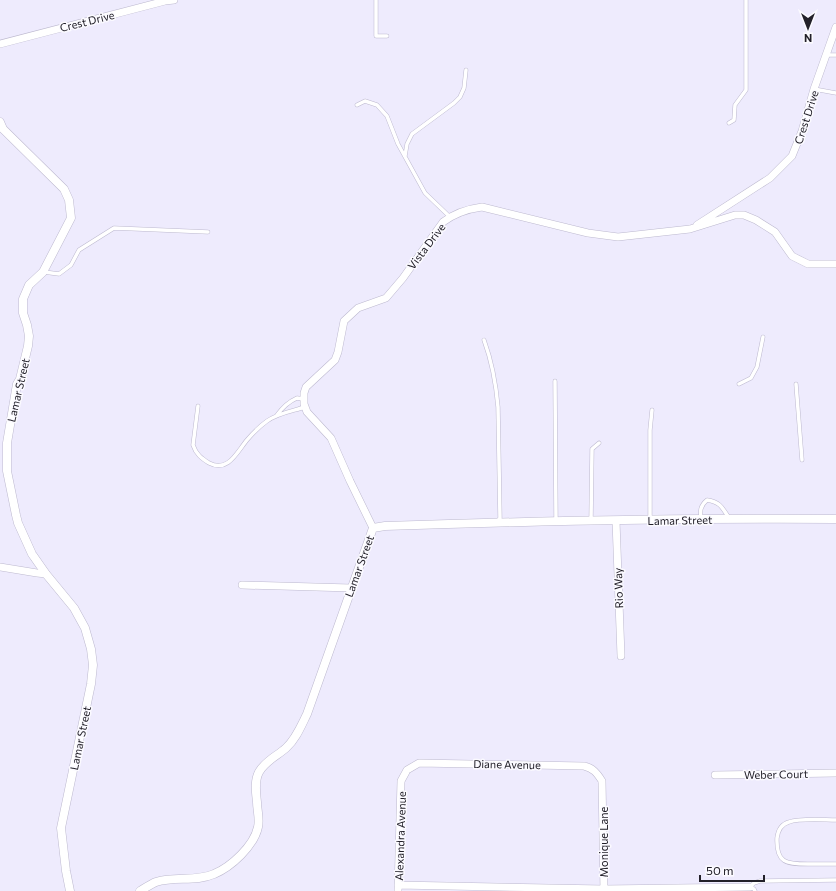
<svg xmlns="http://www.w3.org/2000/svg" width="836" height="891" font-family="Commissioner,sans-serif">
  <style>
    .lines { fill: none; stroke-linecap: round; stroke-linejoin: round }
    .service-casing { stroke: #bdb9cf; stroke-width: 4.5 }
    .minor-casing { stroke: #bdb9cf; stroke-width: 8 }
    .tertiary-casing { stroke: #bdb9cf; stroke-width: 9 }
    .service { stroke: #fff; stroke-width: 3.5 }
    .minor { stroke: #fff; stroke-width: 7 }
    .tertiary { stroke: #fff; stroke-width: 8 }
    .labels { text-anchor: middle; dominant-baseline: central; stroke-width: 3; stroke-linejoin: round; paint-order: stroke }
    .street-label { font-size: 11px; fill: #222029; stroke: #fbfaff }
  </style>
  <rect width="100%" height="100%" fill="#eeebfd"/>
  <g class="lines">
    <g class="service-casing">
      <path id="service" d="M 376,0 L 376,36 L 387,36
        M 827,55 L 836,55
        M 814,89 L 836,93
        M 357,105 L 365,101 L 377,105 L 387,116 L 398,144 L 425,193 L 450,217
        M 729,123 L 734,120 L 735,105 L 746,90 L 746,0
        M 405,156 L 407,144 L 412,134 L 454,103 L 460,97 L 464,88 L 466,70
        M 44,272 L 59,274 L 71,265 L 79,250 L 114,228 L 208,232
        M 484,340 C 492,362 496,384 498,407 L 500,518 L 497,522
        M 555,381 L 556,520
        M 739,384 L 751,378 L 757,367 L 763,337
        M 796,384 L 802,460
        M 198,406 L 193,445 C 196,454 201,458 209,463 C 228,473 237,452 247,440 C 253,433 260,426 267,421 C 278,413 293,411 305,407
        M 277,415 C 282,408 288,402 297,398 L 304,399
        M 650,519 L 650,430 L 652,410
        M 701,519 C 700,511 700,506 707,500 C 720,502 722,507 729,518
        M 591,520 L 592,449 L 599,443
        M 836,820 C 824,820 800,818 789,822 C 782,824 778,830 777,838 C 776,863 786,864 808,864 C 817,864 827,864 836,864
        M 755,891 L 754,889 L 750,887 L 754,883 L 760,881 L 836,880"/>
    </g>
    <g class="minor-casing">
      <path id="minor" d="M 0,44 L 165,1 L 174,0
        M 697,225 L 770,178 L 792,156 L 802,131 L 814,89 L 836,27
        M 616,521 L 621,656
        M 373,528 L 350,481 L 331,438 L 307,412 L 304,404 L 304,393 L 306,387 L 335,360 L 338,352 L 344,321 L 358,308 L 386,298 L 403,278 L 443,222 C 455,213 467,209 482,207 L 588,233 L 618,237 L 690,229 L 735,215 L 744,215 L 756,220 L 775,232 L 792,256 L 808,264 L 836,264
        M 0,567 L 37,573 L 46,574
        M 242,585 L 351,588
        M 715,775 L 836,773
        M 398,885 L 604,889 L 750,887
        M 398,891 L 401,781 L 407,770 L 419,763 L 584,766 C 593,768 597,773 602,781 L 604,891"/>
    </g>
    <g class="tertiary-casing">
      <path id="tertiary" d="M 0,122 L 3,129 L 64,189 L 69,200 L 71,218 L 43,272 L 29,285 L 23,299 L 23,313 L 27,325 L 29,336 L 28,346 L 20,379 L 17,384 L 7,443 L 7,471 L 16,515 L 18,523 L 32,554 L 46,574 L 74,608 L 85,628 L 91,649 L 93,665 L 91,684 L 61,828 L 66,871 L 70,891
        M 140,891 C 145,888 151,884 156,882 C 175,876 196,882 214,874 C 231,867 254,846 258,827 C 260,819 257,810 257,802 C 256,793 254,781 259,772 C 265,761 277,756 286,748 C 296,739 301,726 307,714 L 373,528 L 385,526 C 535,521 686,518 836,519"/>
    </g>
    <use href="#service" class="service"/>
    <use href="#minor" class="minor"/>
    <use href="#tertiary" class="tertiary"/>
  </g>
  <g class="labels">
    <g class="street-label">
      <text transform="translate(87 21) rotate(-14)">Crest Drive</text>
      <text transform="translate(806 117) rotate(-72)">Crest Drive</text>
      <text transform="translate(426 246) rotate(-53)">Vista Drive</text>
      <text transform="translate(18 390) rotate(-77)">Lamar Street</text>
      <text transform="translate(680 520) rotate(-1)">Lamar Street</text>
      <text transform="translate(359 566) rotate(-70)">Lamar Street</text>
      <text transform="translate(618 588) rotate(-92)">Rio Way</text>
      <text transform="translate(80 738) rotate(-78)">Lamar Street</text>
      <text transform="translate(507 764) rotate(1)">Diane Avenue</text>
      <text transform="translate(776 774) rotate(-1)">Weber Court</text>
      <text transform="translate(400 836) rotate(-88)">Alexandra Avenue</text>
      <text transform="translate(603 842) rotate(-90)">Monique Lane</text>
    </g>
  </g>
  <g transform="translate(808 28) rotate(180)" stroke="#fbfaff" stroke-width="3" paint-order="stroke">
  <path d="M0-3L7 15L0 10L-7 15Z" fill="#222029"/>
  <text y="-6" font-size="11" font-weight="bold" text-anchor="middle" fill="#222029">N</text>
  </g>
  <path d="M700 875v6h64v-6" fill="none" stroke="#222029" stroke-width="2"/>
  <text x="706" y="875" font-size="12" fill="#222029" stroke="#fbfaff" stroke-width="3" paint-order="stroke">50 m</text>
</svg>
